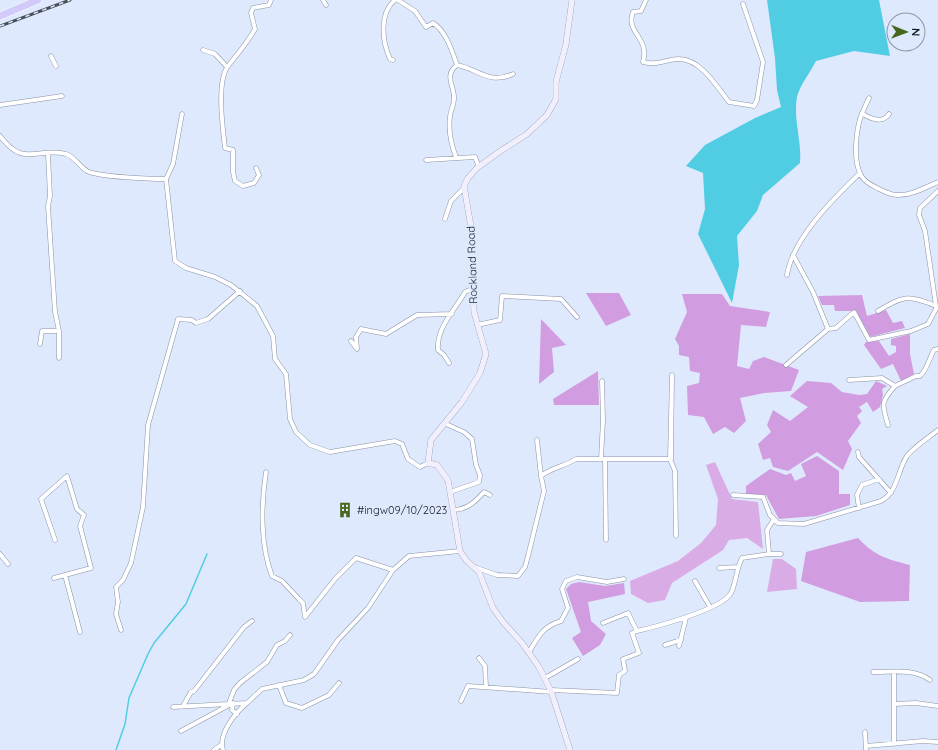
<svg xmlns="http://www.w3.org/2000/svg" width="938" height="750" font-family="Quicksand,sans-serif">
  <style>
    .green { fill: #d9ace5 }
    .forest { fill: #d29ce0 }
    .water { fill: #50cde2 }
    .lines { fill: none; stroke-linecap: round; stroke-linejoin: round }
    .stream { stroke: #50cde2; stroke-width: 1.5 }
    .street-casing { stroke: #8992a5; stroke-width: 5 }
    .secondary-casing { stroke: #8992a5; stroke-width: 6 }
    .highway-casing { stroke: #fff; stroke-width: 8 }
    .street { stroke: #fff; stroke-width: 4 }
    .secondary { stroke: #f2effd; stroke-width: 5.5 }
    .highway { stroke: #d2caf8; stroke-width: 7 }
    .rail-casing { stroke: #484e58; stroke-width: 3 }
    .rail { stroke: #dfe9fe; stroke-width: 1.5; stroke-dasharray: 4.5; stroke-linecap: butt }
    .labels { text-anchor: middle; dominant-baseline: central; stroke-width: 4; stroke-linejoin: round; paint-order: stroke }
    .street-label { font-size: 11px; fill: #181c23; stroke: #dfe9fe }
    .poi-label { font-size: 11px; fill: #181c23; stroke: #dfe9fe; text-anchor: start }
  </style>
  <rect width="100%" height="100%" fill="#dfe9fe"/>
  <path class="green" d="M 715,462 L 732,499 L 758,502 L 763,549 L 747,538 L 729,540 L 723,550 L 672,583 L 665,600 L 648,603 L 631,594 L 630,581 L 678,561 L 701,543 L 716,525 L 718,499 L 706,465 Z
    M 773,559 L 782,559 L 796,569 L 797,589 L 767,592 Z"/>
  <path class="forest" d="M 586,293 L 619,293 L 631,315 L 606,326 Z
    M 682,294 L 722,294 L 730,306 L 770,312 L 766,327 L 741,325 L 737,366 L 749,369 L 753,361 L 764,357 L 799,370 L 791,391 L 764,393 L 740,398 L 746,421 L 734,433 L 725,427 L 713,434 L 704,417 L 688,415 L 687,386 L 699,383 L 700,373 L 690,371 L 689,357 L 679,355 L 679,346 L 675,339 L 687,312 Z
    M 862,295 L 867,316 L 886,310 L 893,323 L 902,321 L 905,328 L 870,337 L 856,311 L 835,311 L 834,305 L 822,305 L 818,296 Z
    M 541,319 L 566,345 L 552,348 L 554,372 L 539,384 Z
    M 910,334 L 910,354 L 914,374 L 901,381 L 893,364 L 881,369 L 864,345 L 866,342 L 879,341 L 889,356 L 896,352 L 896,346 L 891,345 L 891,339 Z
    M 598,371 L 599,405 L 554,405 L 553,399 Z
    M 807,381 L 831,383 L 842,392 L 859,395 L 867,394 L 876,381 L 887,386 L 882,389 L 883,395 L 880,407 L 873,412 L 867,402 L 859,407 L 862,411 L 857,416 L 861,423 L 848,441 L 852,449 L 843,470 L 817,452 L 788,471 L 773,467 L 770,458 L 763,460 L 758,444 L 771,432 L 767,425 L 773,410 L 790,421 L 808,407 L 790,396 Z
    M 817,456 L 839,471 L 839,494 L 850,494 L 850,505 L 816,516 L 779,519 L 766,495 L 746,494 L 746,486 L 770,469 L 786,475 L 791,473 L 795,481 L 806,476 L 801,464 Z
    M 858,538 C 875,556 886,559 910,565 L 909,601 L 860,602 L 801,581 L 806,552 Z
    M 579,582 L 605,586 L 624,583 L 625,594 L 588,602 L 591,621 L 606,634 L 600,645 L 583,656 L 572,638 L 581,632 L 566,589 L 571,584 Z"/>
  <path class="water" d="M 767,0 L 879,0 L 890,56 L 854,51 L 816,61 C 811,71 799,87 797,97 C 793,119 802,141 800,163 L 763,195 L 757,211 L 737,236 L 739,265 L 732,303 L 698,234 L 705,209 L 703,173 L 686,166 L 705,145 L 755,118 L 781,107 L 777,90 L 775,58 Z"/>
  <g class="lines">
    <path class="stream" d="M 116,750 L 125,724 L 129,698 L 148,654 L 154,643 L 186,604 L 207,554"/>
    <g class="street-casing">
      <path id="street" d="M 323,0 L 326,5
        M 398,0 L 415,11 L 426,27 L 433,23 C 446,31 452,51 457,65
        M 646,0 L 641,11 L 633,12 C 625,33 650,37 643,62 C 661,66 665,59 679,59 C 701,59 717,87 729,102 L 754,106 L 757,100 L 763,62 L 743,4
        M 203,50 L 215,54 L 227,67
        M 51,56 L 56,66
        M 393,60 L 390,59 C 382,41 379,13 395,0
        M 0,105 L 62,96
        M 862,113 L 869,98
        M 889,114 C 883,124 870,119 862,113 C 856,129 852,162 862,177 C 866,183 873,186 879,189 C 885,192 891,195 897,195 C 911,196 926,187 938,182
        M 0,136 C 24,168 36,147 66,154 C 75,157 79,166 87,171 C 98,177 152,179 166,179 L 175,261 L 186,268 L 215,277 L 231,285 L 257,306 L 273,336 L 275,359 L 286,374 L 290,419 L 296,432 L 310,445 L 330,452 L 395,441 L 402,444 L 408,459 L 420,467 L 428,463
        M 48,154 L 50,196 L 48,206 L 55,312 L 59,331 L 59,358
        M 456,157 C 451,144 448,132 450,117 C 450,111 454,106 454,99 C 455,86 443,76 457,65 C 478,69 489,85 513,74
        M 426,160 L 475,157 L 479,167
        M 256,168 L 259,175 L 254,183 L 243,186 L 235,181 L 233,172 L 233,150 L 225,148 C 223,130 216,82 228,66 C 238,53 246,45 255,29 L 251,13 L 253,8 L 269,5 L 271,0
        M 166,179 L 173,164 L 182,114
        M 445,219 L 451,201 L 464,188
        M 793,255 L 813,292 L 828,329
        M 787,275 C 793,238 833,199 860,173
        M 938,308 L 936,306 L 925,231 L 919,215 L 920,208 L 938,191
        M 878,311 C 903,296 908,294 936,306
        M 477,325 L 500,320 L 502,296 L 561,299 L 577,317
        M 351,341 L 357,349 L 356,337 L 361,329 L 386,334 L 417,315 L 452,314
        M 40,344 L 42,331 L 59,331
        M 449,363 L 444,355 L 438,350 C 436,328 455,310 465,292 L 472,289
        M 786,365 L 828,329 L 836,328 L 854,312 L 869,340 L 911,331 L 928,324 L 937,307
        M 849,380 L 882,378 L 895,386 L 916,376 L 920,376 C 927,370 929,359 934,350 L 938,349
        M 446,424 L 464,432 L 472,439 L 476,465 L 480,475 L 479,482 L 450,492
        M 888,425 C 882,404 880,403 895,386
        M 537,440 L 541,476
        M 858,452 L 859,457 L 891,493
        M 601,459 L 603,420 L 602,381
        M 605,459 L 606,540
        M 671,459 L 672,375 L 670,459 L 675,471 L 676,536
        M 266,472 C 261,504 260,545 272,576 L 282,581 L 299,599 L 303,603 L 305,617 L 335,579 L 356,558 L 393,570
        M 733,495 L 763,497 L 770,515 L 778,523 L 804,524 L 881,501 C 898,492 897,471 907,456 C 913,448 929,437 938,430
        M 859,508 L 857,495 L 862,485 L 879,479
        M 454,510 C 468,509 475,502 484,492 L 490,495
        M 774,519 L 767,530 L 769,554 L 781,554
        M 0,554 L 8,564
        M 477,568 L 497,575 L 518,576 L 525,567 L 528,556 L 544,491 L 541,476 C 551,468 565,466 576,459 L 671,459
        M 719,568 L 738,567
        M 65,575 L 80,632
        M 54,578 L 91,568 L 80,526 L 84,515 L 77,509 L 67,476 L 41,499 L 55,540
        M 695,581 L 710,607
        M 603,623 L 628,613 L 637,631 C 655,627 723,609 731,593 C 736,584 736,569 742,558 L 769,554
        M 121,630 L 116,614 L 118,602 L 116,587 L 123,580 L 131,563 L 143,507 L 148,425 L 178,319 L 192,320 L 196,323 L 208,319 L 240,291
        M 665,645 L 681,640
        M 679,646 L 686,618
        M 529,652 C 539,636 542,627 561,621 L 568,608 L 562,589 L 566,581 L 577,577 L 607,582 L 624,579
        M 479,658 L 485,666 L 486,687
        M 873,672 C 892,672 914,668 930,680
        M 894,672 L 894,744
        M 545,678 L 578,659
        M 279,685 L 286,703 L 302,708 L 329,695 L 339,683
        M 551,690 L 617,693 L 619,675 L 625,671 L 623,659 L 639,653 L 632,633 L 637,631
        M 461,701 L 468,686 L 552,692
        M 229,703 L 234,690 L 240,683 L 267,662 L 277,645 L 285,641 L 290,635
        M 233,703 L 232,710 L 237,714
        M 894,704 L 916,703 L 938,706
        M 183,706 L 191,692 L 194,691 L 244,627 L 252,621
        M 173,707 L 247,703 L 262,689 L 304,680 L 314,674 L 338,640 L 368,608 L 393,570 L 409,556 L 460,551
        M 181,731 L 231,704
        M 865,732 L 866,750
        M 866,746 L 923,741 L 938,742
        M 214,750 L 221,745
        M 223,750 C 218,734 235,713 247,703"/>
    </g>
    <g class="secondary-casing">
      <path id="secondary" d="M 570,750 L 551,691 L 539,667 L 522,643 L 503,622 L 493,608 L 479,572 L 466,560 L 460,551 L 448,480 L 437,465 L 428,463 L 431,440 L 462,402 L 480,373 L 486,354 L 474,312 L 471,227 L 464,186 L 468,178 L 477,168 L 499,152 L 527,134 L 547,115 L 556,99 L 556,82 L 566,44 L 572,0"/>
    </g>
    <g class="highway-casing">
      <path id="highway" d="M 0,16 L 38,0"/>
    </g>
    <use href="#street" class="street"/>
    <use href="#secondary" class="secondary"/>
    <use href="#highway" class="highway"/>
    <g class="rail-casing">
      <path id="rail" d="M 0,26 L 70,0"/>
    </g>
    <use href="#rail" class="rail"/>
  </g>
  <defs>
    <g id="building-bare" transform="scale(1.2)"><path d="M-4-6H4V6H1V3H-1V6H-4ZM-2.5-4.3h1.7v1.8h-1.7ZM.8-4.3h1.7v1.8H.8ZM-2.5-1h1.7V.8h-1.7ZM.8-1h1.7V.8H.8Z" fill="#45661c" stroke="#dfe9fe" stroke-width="2.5" paint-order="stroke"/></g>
  </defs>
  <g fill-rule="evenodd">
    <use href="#building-bare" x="345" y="510"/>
  </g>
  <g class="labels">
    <g class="street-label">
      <text transform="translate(472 265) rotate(-92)">Rockland Road</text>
    </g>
    <g class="poi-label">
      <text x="357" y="510">#ingw09/10/2023</text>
    </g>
  </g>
  <g transform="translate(906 32) rotate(91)"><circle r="19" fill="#dfe9fe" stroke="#8f97a6"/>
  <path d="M0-3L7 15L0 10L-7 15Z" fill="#45661c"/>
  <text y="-6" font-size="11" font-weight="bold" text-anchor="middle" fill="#181c23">N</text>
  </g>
</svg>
